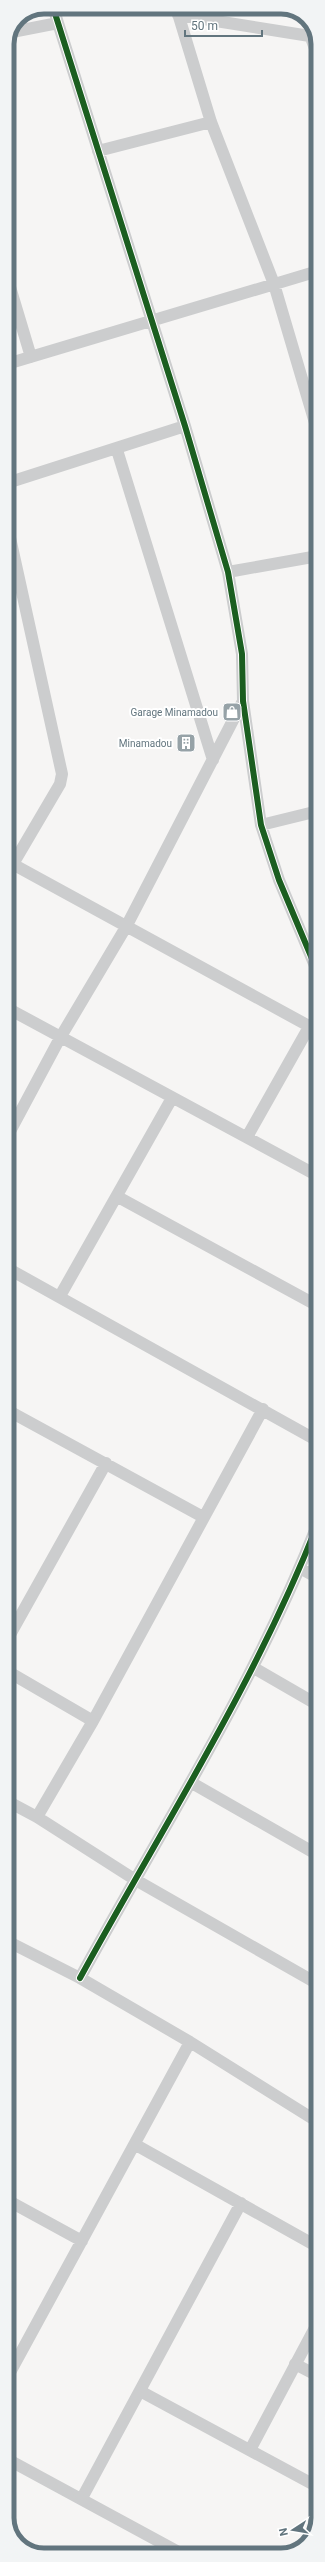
<svg xmlns="http://www.w3.org/2000/svg" width="325" height="2562" font-family="Roboto,sans-serif">
  <style>
    .lines { fill: none; stroke-linecap: round; stroke-linejoin: round }
    .minor { stroke: #cccdce; stroke-width: 12 }
    .cycleway-casing { stroke: #fff; stroke-width: 8 }
    .cycleway { stroke: #1b5e20; stroke-width: 6 }
    .labels { text-anchor: middle; dominant-baseline: central; stroke-width: 4; stroke-linejoin: round; paint-order: stroke }
    .poi-label { font-size: 10px; fill: #62757e; stroke: #fff; text-anchor: end }
    .rim { fill: none; stroke: #62757e; stroke-width: 5 }
  </style>
  <rect width="100%" height="100%" fill="#f6f5f4"/>
  <g class="lines">
    <path class="minor" d="M 53,7 L 185,426 L 228,572 L 242,654 L 243,701 L 261,825 L 279,880 L 318,973
      M 176,7 L 211,122 L 274,284 L 318,433
      M 178,15 L 316,37
      M 12,32 L 58,23
      M 310,35 L 318,57
      M 98,151 L 211,122
      M 7,277 L 31,357
      M 7,364 L 318,271
      M 117,450 L 213,760
      M 7,483 L 185,426
      M 7,524 L 62,774 L 60,784 L 13,864
      M 228,572 L 318,556
      M 261,825 L 318,811
      M 7,861 L 318,1031
      M 7,1008 L 318,1176
      M 7,1137 L 60,1038 L 126,927 L 243,701
      M 247,1137 L 309,1027
      M 118,1197 L 318,1306
      M 7,1268 L 318,1441
      M 60,1296 L 172,1098
      M 7,1410 L 203,1517
      M 300,1568 L 318,1578
      M 7,1640 L 106,1463
      M 254,1668 L 318,1705
      M 7,1671 L 93,1721
      M 192,1783 L 318,1855
      M 7,1801 L 37,1817 L 134,1879 L 318,1984
      M 37,1817 L 93,1721 L 263,1409
      M 7,1941 L 80,1978 L 190,2042 L 318,2122
      M 80,1978 C 163,1826 254,1686 318,1523
      M 136,2145 L 318,2247
      M 7,2200 L 82,2241
      M 295,2364 L 318,2376
      M 7,2378 L 190,2042
      M 140,2391 L 318,2487
      M 250,2450 L 318,2322
      M 7,2459 L 184,2555
      M 82,2498 L 241,2203"/>
    <g class="cycleway-casing">
      <path id="cycleway" d="M 53,7 L 185,426 L 228,572 L 242,654 L 243,701 L 261,825 L 279,880 L 318,973
        M 80,1978 C 163,1826 254,1686 318,1523"/>
    </g>
    <use href="#cycleway" class="cycleway"/>
  </g>
  <defs>
    <g id="shop-square" transform="scale(1)"><rect x="-9" y="-9" width="18" height="18" rx="4" fill="#96a2a7" stroke="#fff"/><path d="M-5-2.5h2.3a2.7 3.5 0 0 1 5.4 0H5L5.5 6h-11ZM-1.5-2.5h3a1.5 2.3 0 0 0-3 0Z" fill="#fff"/></g>
    <g id="building-square" transform="scale(1)"><rect x="-9" y="-9" width="18" height="18" rx="4" fill="#96a2a7" stroke="#fff"/><path d="M-4-6H4V6H1V3H-1V6H-4ZM-2.5-4.3h1.7v1.8h-1.7ZM.8-4.3h1.7v1.8H.8ZM-2.5-1h1.7V.8h-1.7ZM.8-1h1.7V.8H.8Z" fill="#fff"/></g>
  </defs>
  <g fill-rule="evenodd">
    <use href="#shop-square" x="232" y="712"/>
    <use href="#building-square" x="186" y="743"/>
  </g>
  <g class="labels">
    <g class="poi-label">
      <text x="218" y="712">Garage Minamadou</text>
      <text x="172" y="743">Minamadou</text>
    </g>
  </g>
  <path d="M0 0H325V2562H0ZM44 14H281A30 30 0 0 1 311 44V2518A30 30 0 0 1 281 2548H44A30 30 0 0 1 14 2518V44A30 30 0 0 1 44 14Z" fill="#f2f4f5" fill-rule="evenodd"/>
  <path class="rim" d="M44 14H281A30 30 0 0 1 311 44V2518A30 30 0 0 1 281 2548H44A30 30 0 0 1 14 2518V44A30 30 0 0 1 44 14Z"/>
  <g transform="translate(293 2530) rotate(258)" stroke="#ffffff" stroke-width="3" paint-order="stroke">
  <path d="M0-3L7 15L0 10L-7 15Z" fill="#62757e"/>
  <text y="-6" font-size="11" font-weight="bold" text-anchor="middle" fill="#62757e">N</text>
  </g>
  <path d="M185 30v6h77v-6" fill="none" stroke="#62757e" stroke-width="2"/>
  <text x="191" y="30" font-size="12" fill="#62757e" stroke="#ffffff" stroke-width="3" paint-order="stroke">50 m</text>
</svg>
